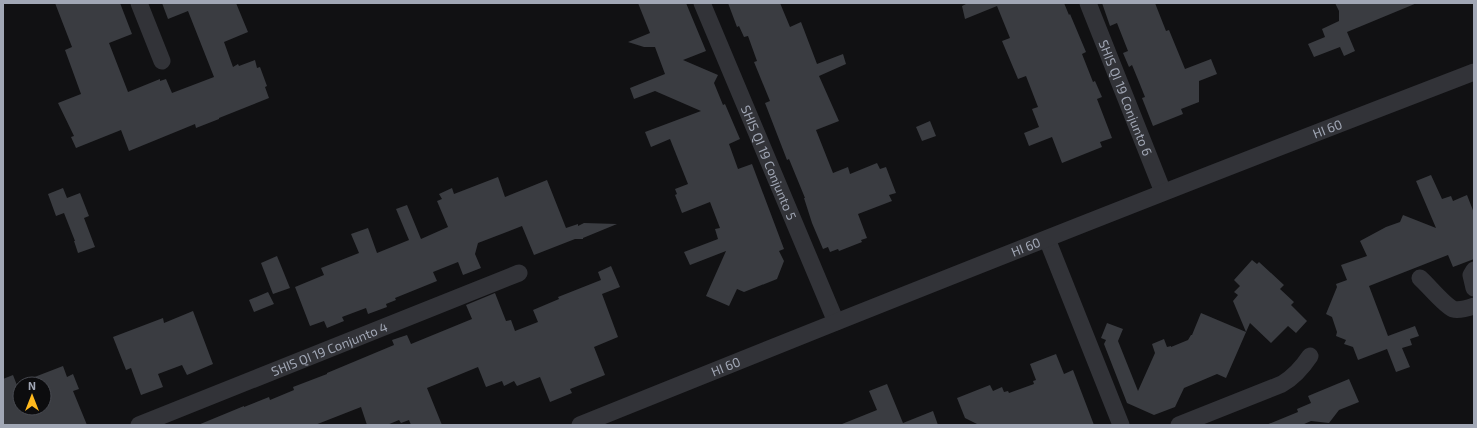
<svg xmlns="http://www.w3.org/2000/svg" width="1477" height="428" font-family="'Exo 2',sans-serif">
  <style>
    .building { fill: #3a3c41 }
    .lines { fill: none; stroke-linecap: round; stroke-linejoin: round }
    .street { stroke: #323338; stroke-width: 17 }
    .labels { text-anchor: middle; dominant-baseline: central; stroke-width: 3; stroke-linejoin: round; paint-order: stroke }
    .street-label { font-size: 13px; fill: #a1a7b5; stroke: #0c0c0e }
  </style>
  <rect width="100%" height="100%" fill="#111113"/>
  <path class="building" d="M 55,3 L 120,3 L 132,34 L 109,43 L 128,92 L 160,79 L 160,81 L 166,79 L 172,93 L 214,77 L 188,11 L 168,19 L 162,3 L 236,3 L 248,32 L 224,42 L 233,67 L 238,64 L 239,66 L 255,60 L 257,68 L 260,67 L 267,86 L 265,87 L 269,98 L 219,118 L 219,119 L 196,128 L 195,124 L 129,151 L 121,130 L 76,148 L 71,137 L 74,136 L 58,103 L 81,94 L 65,50 L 72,47 Z
    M 638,3 L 686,3 L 706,51 L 683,60 L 718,75 L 714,83 L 723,105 L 725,104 L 740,139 L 729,144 L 738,169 L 752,164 L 784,249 L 779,251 L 784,261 L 777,279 L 744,292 L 737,289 L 729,306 L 706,296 L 726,251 L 690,265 L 684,252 L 718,239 L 715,229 L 720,228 L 710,202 L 682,213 L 675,195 L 677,194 L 675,189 L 688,184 L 670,139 L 651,147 L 645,132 L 701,111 L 655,91 L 634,99 L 630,88 L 665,74 L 655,47 L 644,47 L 628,42 L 650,33 Z
    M 728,3 L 780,3 L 790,27 L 801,22 L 817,64 L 843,54 L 846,64 L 819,76 L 839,121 L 816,130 L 833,173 L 848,167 L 850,174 L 877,163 L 880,169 L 886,167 L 896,193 L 889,195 L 892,201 L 858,214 L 867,238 L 861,240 L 862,242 L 839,251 L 838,249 L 830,252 L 828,247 L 823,249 L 812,223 L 804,198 L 805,198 L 789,159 L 787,160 L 765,103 L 770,101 L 754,62 L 757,61 L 748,36 L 744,37 L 739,26 L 737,27 Z
    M 968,3 L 1064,3 L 1069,15 L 1070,14 L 1086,52 L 1082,54 L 1093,82 L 1095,81 L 1102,97 L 1097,99 L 1112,138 L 1100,142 L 1102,147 L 1062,163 L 1052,137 L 1029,146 L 1024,133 L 1039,127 L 1032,109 L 1038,107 L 1026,76 L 1018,79 L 1002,41 L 1010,38 L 997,6 L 965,19 L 962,6 Z
    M 1102,3 L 1155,3 L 1166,31 L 1169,30 L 1185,69 L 1211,59 L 1217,74 L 1199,81 L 1199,102 L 1181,109 L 1183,114 L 1153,126 L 1142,98 L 1145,97 L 1139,82 L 1132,65 L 1129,67 L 1123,53 L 1128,51 L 1117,23 L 1110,26 Z
    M 1335,3 L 1417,3 L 1347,32 L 1355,51 L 1344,56 L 1340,47 L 1314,57 L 1308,44 L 1325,37 L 1322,29 L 1339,21 L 1339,11 Z
    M 930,121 L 936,136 L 922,141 L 916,127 Z
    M 1431,175 L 1442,199 L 1451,196 L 1453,201 L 1467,195 L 1474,213 L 1474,259 L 1453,267 L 1448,255 L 1369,286 L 1388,336 L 1415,326 L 1419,336 L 1410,339 L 1412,345 L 1402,348 L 1410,367 L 1396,372 L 1387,349 L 1358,360 L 1353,347 L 1344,344 L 1346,340 L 1336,336 L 1337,332 L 1332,317 L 1326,314 L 1337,287 L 1336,284 L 1347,280 L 1341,265 L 1367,256 L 1360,241 L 1386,227 L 1400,222 L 1403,215 L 1436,228 L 1416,181 Z
    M 498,177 L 505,197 L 547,180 L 566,228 L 578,224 L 578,226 L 584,223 L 617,224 L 583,238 L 583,239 L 575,239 L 534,255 L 522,226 L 478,243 L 475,254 L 481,268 L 463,275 L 458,262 L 433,272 L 437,281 L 395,298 L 396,300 L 386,304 L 387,307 L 368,314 L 366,308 L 342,317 L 344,321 L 327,328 L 324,321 L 310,326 L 295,287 L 324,275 L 321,268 L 359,253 L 351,234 L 368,228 L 377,253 L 409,240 L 396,209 L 407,205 L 421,239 L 448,227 L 437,201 L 442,199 L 439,194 L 452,188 L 454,194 Z
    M 63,188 L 67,198 L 80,193 L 89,216 L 84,218 L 95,247 L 78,253 L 74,241 L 75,241 L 64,213 L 56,216 L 48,194 Z
    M 277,256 L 290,288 L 273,294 L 261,263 Z
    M 1252,260 L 1257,264 L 1259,262 L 1284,285 L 1280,289 L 1294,302 L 1291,305 L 1307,321 L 1296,333 L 1288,326 L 1271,343 L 1250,323 L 1226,378 L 1217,374 L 1184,388 L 1175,407 L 1154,415 L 1127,403 L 1104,344 L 1106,340 L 1101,338 L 1107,323 L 1123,329 L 1118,341 L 1138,391 L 1155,353 L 1152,344 L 1164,339 L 1167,347 L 1171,346 L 1171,347 L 1188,340 L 1191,335 L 1192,335 L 1201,313 L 1246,332 L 1233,301 L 1238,295 L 1234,292 L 1240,286 L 1234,280 Z
    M 611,266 L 620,287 L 602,294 L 618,337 L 594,347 L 605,375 L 570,389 L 572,393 L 550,402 L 540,377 L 517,386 L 514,381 L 504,386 L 502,381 L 486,387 L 478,367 L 427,388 L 442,425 L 411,425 L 409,420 L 401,423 L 399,420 L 387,425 L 367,425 L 361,407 L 315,425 L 198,425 L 244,406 L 244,407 L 269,397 L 270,400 L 294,390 L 293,387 L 327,374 L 327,373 L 394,345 L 392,340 L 407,335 L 411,344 L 472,319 L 466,305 L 495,293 L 506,321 L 511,320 L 515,331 L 538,322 L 533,310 L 559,299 L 558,297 L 601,280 L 598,272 Z
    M 268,292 L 274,304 L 254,312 L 249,300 Z
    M 193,311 L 213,364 L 187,375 L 182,365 L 158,374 L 163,387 L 141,395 L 131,368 L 126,370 L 113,337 L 163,318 L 164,323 Z
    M 1056,354 L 1064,374 L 1073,370 L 1094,425 L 979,425 L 965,418 L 957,398 L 990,385 L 993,391 L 1002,387 L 1004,392 L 1008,391 L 1009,393 L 1034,384 L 1033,381 L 1036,380 L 1030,364 Z
    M 63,366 L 67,377 L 73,374 L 79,389 L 73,391 L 87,425 L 3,425 L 3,379 L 13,375 L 20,393 L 20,408 L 44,408 L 44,384 L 19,383 Z
    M 1349,379 L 1359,402 L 1339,410 L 1329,423 L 1311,421 L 1302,425 L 1266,425 L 1298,412 L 1297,409 L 1311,403 L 1308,396 Z
    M 887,384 L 903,423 L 933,411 L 938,425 L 842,425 L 842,424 L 877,410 L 869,391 Z"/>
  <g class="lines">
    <g class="street">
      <path d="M 139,3 L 162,61"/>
      <path id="s1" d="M 702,3 L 836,322"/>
      <path id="s2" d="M 1088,3 L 1163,192"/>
      <path d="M 1047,239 L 1121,425"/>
      <path d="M 1474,270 L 1471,275 L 1474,288"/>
      <path d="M 1420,278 C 1428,285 1444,305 1453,309 C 1459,311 1468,308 1474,306"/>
      <path id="s3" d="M 139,425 L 519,273"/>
      <path id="s4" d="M 580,425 C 877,305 1175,187 1474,72"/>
      <path d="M 1179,425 L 1282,384 C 1294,377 1302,368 1310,356"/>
    </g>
  </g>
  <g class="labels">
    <g class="street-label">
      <text stroke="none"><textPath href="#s2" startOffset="102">SHIS QI 19 Conjunto 6</textPath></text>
      <text stroke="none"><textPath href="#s4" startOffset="804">HI 60</textPath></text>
      <text stroke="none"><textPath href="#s1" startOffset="173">SHIS QI 19 Conjunto 5</textPath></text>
      <text stroke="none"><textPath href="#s4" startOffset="480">HI 60</textPath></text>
      <text stroke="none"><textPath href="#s3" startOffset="205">SHIS QI 19 Conjunto 4</textPath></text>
      <text stroke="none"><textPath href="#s4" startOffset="157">HI 60</textPath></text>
    </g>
  </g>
  <rect width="1477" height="428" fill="none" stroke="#a1a7b5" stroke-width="8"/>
  <g transform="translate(32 396)"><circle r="19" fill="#0c0c0e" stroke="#484a51"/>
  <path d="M0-3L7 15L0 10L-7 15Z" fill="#ffb91d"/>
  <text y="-6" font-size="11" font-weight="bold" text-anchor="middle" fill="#a1a7b5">N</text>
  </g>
</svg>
